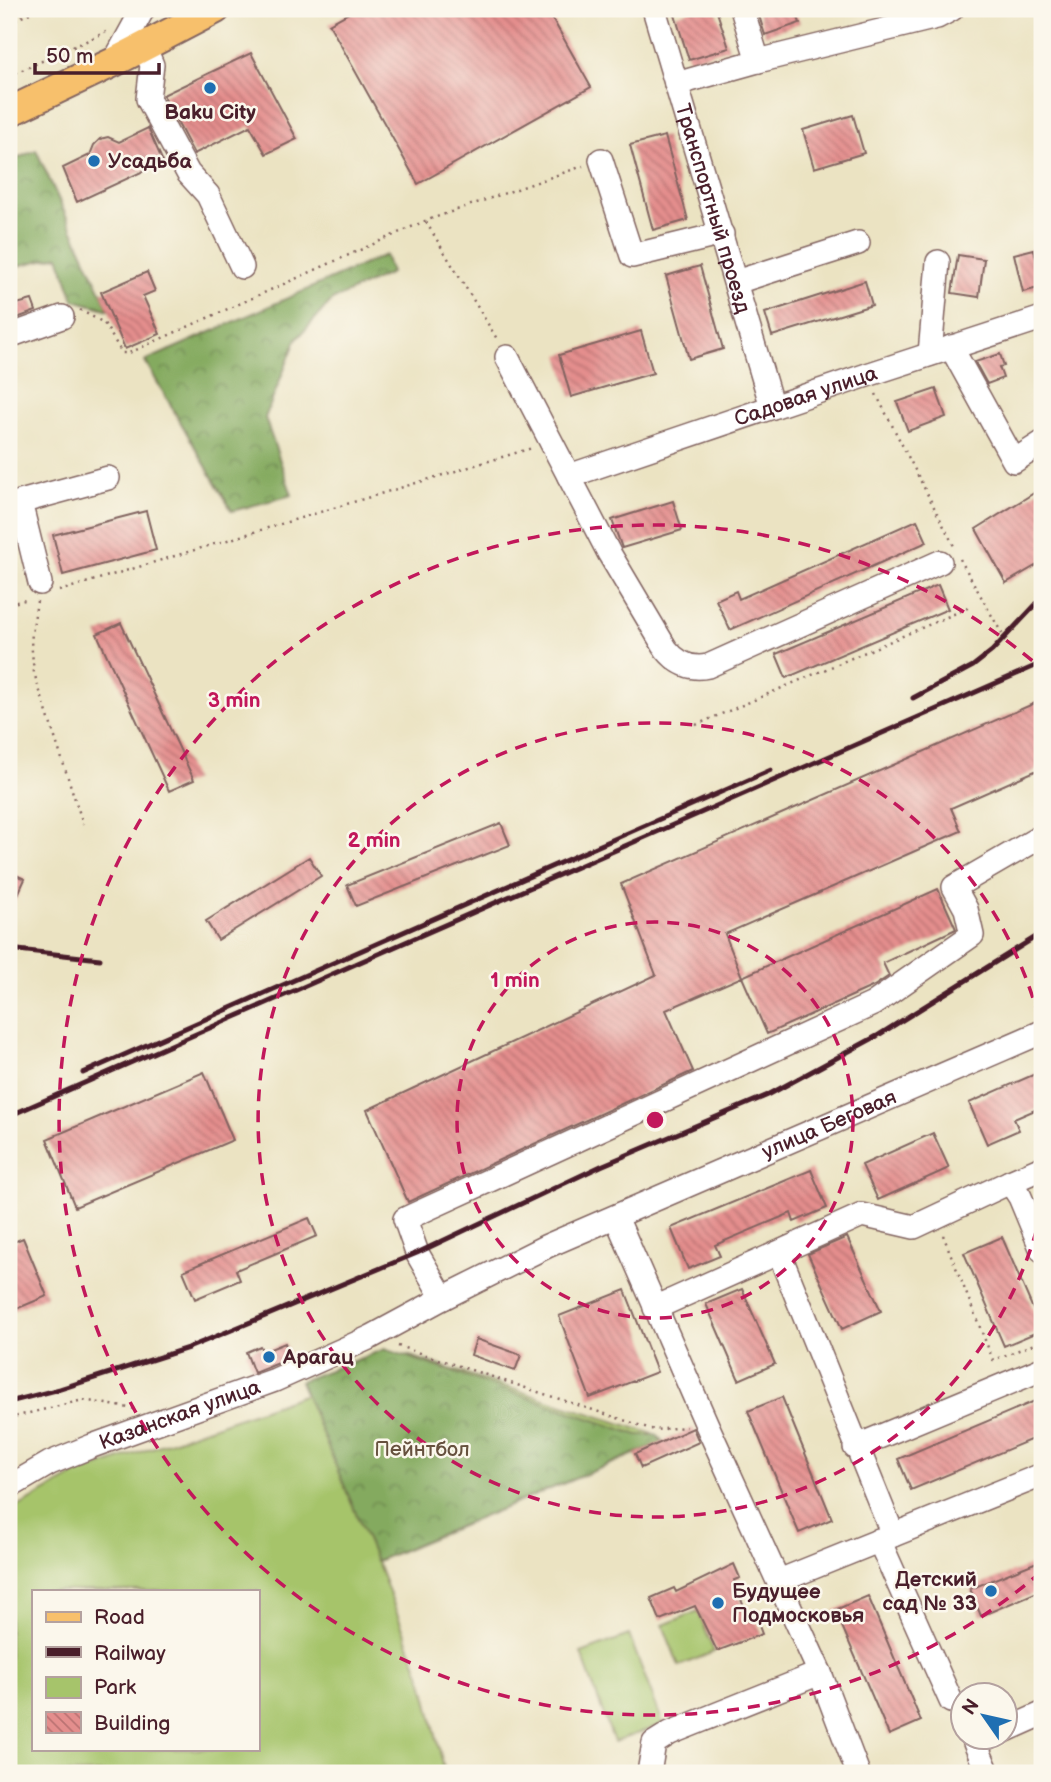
<svg xmlns="http://www.w3.org/2000/svg" width="1051" height="1782" font-family="'Balsamiq Sans',sans-serif">
  <style>
    .green { fill: #a6c46b; stroke: #78724b; stroke-width: 2; fill-rule: evenodd }
    .forest { fill: url(#forest-crowns); stroke: #676445; stroke-width: 2 }
    .building { fill: url(#building-back-hatch) }
    .lines { fill: none; stroke-linecap: round; stroke-linejoin: round }
    .minor-casing { stroke: #826460; stroke-width: 26 }
    .major-casing { stroke: #826460; stroke-width: 32 }
    .path { stroke: #826460; stroke-width: 2.5; stroke-dasharray: 2 5; stroke-linecap: butt }
    .minor { stroke: #fff; stroke-width: 23 }
    .major { stroke: #f7c06c; stroke-width: 28 }
    .rail { stroke: #4a1f2b; stroke-width: 5 }
    .ring { fill: none; stroke: #c2185b; stroke-width: 3.5; stroke-dasharray: 12 9 }
    .poi-dot { fill: #1f6fb2; stroke: #fbf7ec; stroke-width: 2.5 }
    .labels { text-anchor: middle; dominant-baseline: central; stroke-width: 5; stroke-linejoin: round; paint-order: stroke }
    .poi-label { font-size: 21px; font-weight: bold; fill: #4a1f2b; stroke: #fbf7ec; text-anchor: start }
    .street-label { font-size: 21px; fill: #4a1f2b; stroke: #fbf7ec }
    .park-label { font-size: 21px; fill: #66513e; stroke: #fbf7ec }
    .centre { fill: #c2185b; stroke: #fbf7ec; stroke-width: 3.5 }
    .ring-label { font-size: 21px; text-anchor: middle; font-weight: bold; fill: #c2185b; stroke: #fbf7ec; stroke-width: 5; stroke-linejoin: round; paint-order: stroke }
  </style>
  <defs>
    <pattern id="forest-crowns" width="20" height="18" patternUnits="userSpaceOnUse" patternTransform="scale(1.75)"><rect width="20" height="18" fill="#84aa5f"/><path d="M2 6a3 3 0 1 1 6 0M12 15a3 3 0 1 1 6 0" fill="none" stroke="#6e8a4f"/></pattern>
    <pattern id="building-back-hatch" width="6" height="6" patternUnits="userSpaceOnUse" patternTransform="scale(1.75)"><rect width="6" height="6" fill="#e48e8d"/><path d="M-1 5l2 2M0 0l6 6M5-1l2 2" fill="none" stroke="#bb7373"/></pattern>
  </defs>
  <rect width="100%" height="100%" fill="#fbf7ec"/>
  <filter id="ink" filterUnits="userSpaceOnUse"><feTurbulence type="fractalNoise" baseFrequency=".0143" numOctaves="2"/><feDisplacementMap in="SourceGraphic" scale="14" xChannelSelector="R" yChannelSelector="G"/><feConvolveMatrix kernelMatrix="1 2 1 2 8 2 1 2 1" color-interpolation-filters="sRGB"/></filter>
  <filter id="wash" filterUnits="userSpaceOnUse"><feTurbulence type="fractalNoise" baseFrequency=".00686" numOctaves="4" result="noise"/><feDisplacementMap in="SourceGraphic" scale="28" xChannelSelector="R" yChannelSelector="G"/><feGaussianBlur stdDeviation="1.57" result="paint"/><feColorMatrix in="noise" values="0 0 0 0 0 0 0 0 0 0 0 0 0 0 0 0 0 1.4 0 .05"/><feComposite in="paint" operator="in"/></filter>
  <g filter="url(#wash)">
    <rect width="100%" height="100%" fill="#ebe3c2"/>
    <path class="green" d="M 407,1355 L 657,1435 L 663,1442 L 377,1561 L 423,1681 L 445,1773 L 9,1773 L 9,1512 L 75,1475 L 306,1394 ZM 33,1591 L 257,1591 L 257,1749 L 33,1749 Z
      M 698,1611 L 714,1652 L 679,1666 L 663,1625 Z
      M 629,1635 L 663,1724 L 614,1742 L 581,1653 Z"/>
    <path class="forest" d="M 36,150 L 101,292 L 109,310 L 74,300 L 59,256 L 9,268 L 9,162 Z
      M 385,255 L 391,273 L 332,300 L 296,340 L 265,418 L 292,495 L 232,511 L 145,361 Z
      M 385,1349 L 638,1435 L 657,1435 L 663,1442 L 376,1561 L 300,1381 Z"/>
    <g id="blocks">
      <path class="building" d="M 356,9 L 547,9 L 591,87 L 418,184 L 329,24 Z
        M 693,9 L 716,9 L 729,48 L 689,60 L 675,15 Z
        M 757,9 L 795,9 L 800,23 L 765,35 Z
        M 251,53 L 297,139 L 266,154 L 250,126 L 194,154 L 163,95 Z
        M 853,115 L 864,153 L 814,168 L 803,130 Z
        M 148,128 L 163,162 L 77,202 L 63,168 L 90,155 L 94,145 L 100,139 L 108,137 L 119,142 Z
        M 665,136 L 688,220 L 653,230 L 630,145 Z
        M 1034,249 L 1042,287 L 1023,292 L 1014,254 Z
        M 958,255 L 984,259 L 979,297 L 952,293 Z
        M 700,266 L 723,349 L 689,359 L 666,276 Z
        M 147,272 L 155,291 L 143,296 L 160,334 L 125,349 L 101,292 Z
        M 865,281 L 872,305 L 772,336 L 765,313 Z
        M 32,300 L 36,311 L 9,321 L 9,306 Z
        M 641,331 L 653,373 L 571,397 L 559,355 Z
        M 1000,354 L 1004,366 L 999,367 L 1003,378 L 987,384 L 975,362 Z
        M 936,389 L 946,417 L 908,431 L 897,402 Z
        M 1042,488 L 1042,562 L 1006,583 L 976,529 Z
        M 673,501 L 682,530 L 622,548 L 612,520 Z
        M 146,511 L 156,550 L 63,575 L 53,535 Z
        M 917,520 L 927,542 L 730,630 L 716,600 L 736,591 L 739,599 Z
        M 938,585 L 948,609 L 786,678 L 776,654 Z
        M 121,623 L 194,780 L 169,791 L 97,634 Z
        M 1042,700 L 1042,768 L 951,808 L 961,831 L 725,934 L 742,977 L 666,1010 L 693,1071 L 408,1202 L 367,1110 L 656,975 L 621,884 Z
        M 501,823 L 510,845 L 356,906 L 347,885 Z
        M 309,857 L 321,876 L 218,940 L 206,921 Z
        M 9,872 L 25,879 L 9,914 Z
        M 938,889 L 956,929 L 883,963 L 889,976 L 874,986 L 767,1034 L 742,977 Z
        M 1042,1071 L 1042,1107 L 1014,1119 L 1019,1130 L 987,1144 L 969,1103 Z
        M 204,1072 L 233,1140 L 75,1207 L 47,1139 Z
        M 933,1133 L 949,1168 L 878,1200 L 862,1165 Z
        M 811,1170 L 827,1208 L 794,1222 L 791,1213 L 715,1245 L 720,1256 L 688,1269 L 671,1228 Z
        M 309,1218 L 317,1236 L 236,1270 L 240,1280 L 195,1299 L 183,1271 Z
        M 847,1237 L 881,1311 L 842,1329 L 808,1254 Z
        M 1002,1237 L 1042,1330 L 1004,1346 L 964,1253 Z
        M 23,1238 L 47,1296 L 9,1312 L 9,1244 Z
        M 742,1289 L 775,1364 L 739,1380 L 706,1304 Z
        M 625,1290 L 657,1372 L 590,1398 L 559,1316 Z
        M 476,1339 L 521,1355 L 515,1371 L 471,1355 Z
        M 285,1343 L 291,1358 L 254,1373 L 246,1352 L 260,1346 L 263,1352 Z
        M 782,1397 L 832,1519 L 799,1533 L 748,1411 Z
        M 1042,1398 L 1042,1435 L 911,1490 L 898,1459 Z
        M 693,1428 L 699,1442 L 641,1468 L 635,1454 Z
        M 1042,1560 L 1042,1590 L 981,1616 L 970,1589 Z
        M 734,1564 L 740,1578 L 734,1580 L 749,1621 L 756,1618 L 762,1634 L 717,1651 L 695,1606 L 660,1620 L 651,1598 L 674,1588 L 676,1592 Z
        M 868,1596 L 921,1721 L 889,1735 L 835,1610 Z"/>
    </g>
  </g>
  <g filter="url(#ink)">
    <use href="#blocks" fill-opacity="0" stroke="#826460" stroke-width="2"/>
    <g class="lines">
      <g class="minor-casing">
        <g id="minor">
          <path id="s1" d="M 654,9 L 772,407"/>
          <path d="M 742,9 L 758,61"/>
          <path d="M 144,46 L 152,65 L 148,99 L 188,173 L 208,195 L 242,267"/>
          <path d="M 114,62 L 143,9"/>
          <path d="M 676,84 L 758,61 L 937,17 L 952,9"/>
          <path d="M 601,160 L 632,256 L 722,234"/>
          <path d="M 736,282 L 858,243"/>
          <path d="M 9,336 L 62,317"/>
          <path d="M 951,347 L 1014,461 L 1042,443"/>
          <path d="M 930,354 L 938,262"/>
          <path d="M 507,357 L 609,553 L 666,649 C 677,663 691,670 708,666 L 940,562"/>
          <path id="s2" d="M 569,476 L 867,375 L 1042,318"/>
          <path d="M 40,583 L 20,502 L 108,478"/>
          <path d="M 1042,1168 L 1010,1182 L 1020,1197 L 1042,1250"/>
          <path d="M 616,1217 L 707,1425 L 820,1673 L 858,1773"/>
          <path d="M 779,1253 L 893,1535"/>
          <path d="M 443,1298 L 417,1253 L 405,1219 L 873,1004 L 972,935 L 966,909 L 954,887 L 1042,836"/>
          <path d="M 655,1308 L 862,1215 L 914,1227 L 1010,1182"/>
          <path d="M 855,1447 L 1042,1369"/>
          <path id="s3" d="M 9,1487 L 50,1463 L 92,1446 L 275,1380 L 371,1337 L 443,1298 L 547,1246 L 1042,1032"/>
          <path d="M 879,1540 L 951,1701"/>
          <path d="M 779,1581 L 1042,1475"/>
          <path d="M 1006,1730 L 1042,1714"/>
          <path d="M 649,1773 L 654,1743 L 670,1733 L 820,1673"/>
          <path d="M 988,1773 L 975,1743 L 990,1736"/>
        </g>
      </g>
      <g class="major-casing">
        <path id="major" d="M 9,112 L 114,62 L 216,9"/>
      </g>
      <path class="path" d="M 9,23 L 38,9
        M 9,76 L 106,32
        M 426,222 L 497,339
        M 80,310 L 104,323 L 122,353 L 129,353 L 425,221 L 583,166
        M 876,394 L 954,546
        M 960,559 L 1005,639
        M 59,591 L 532,448
        M 37,601 L 31,641 L 34,673 L 83,824
        M 9,604 L 29,599
        M 696,725 L 970,607
        M 943,1235 L 993,1360 L 1042,1341
        M 398,1346 L 654,1430 L 686,1427
        M 9,1418 L 83,1400 L 135,1409"/>
      <use href="#minor" class="minor"/>
      <use href="#major" class="major"/>
      <path class="rail" d="M 913,698 L 973,666 L 992,651 L 1042,598
        M 9,949 L 100,959
        M 83,1073 L 771,770
        M 9,1116 L 1042,663
        M 9,1402 L 60,1389 L 188,1348 L 417,1253 L 601,1166 L 768,1095 L 877,1036 L 1042,933"/>
    </g>
  </g>
  <g class="ring">
    <circle cx="655" cy="1120" r="198"/>
    <path d="M1042 1209A397 397 0 1 1 1042 1031"/>
    <path d="M1041 1572A595 595 0 1 1 1041 668"/>
  </g>
  <g class="poi-dot">
    <circle cx="210" cy="88" r="7"/>
    <circle cx="94" cy="161" r="7"/>
    <circle cx="269" cy="1357" r="7"/>
    <circle cx="991" cy="1591" r="7"/>
    <circle cx="718" cy="1603" r="7"/>
  </g>
  <g class="labels">
    <g class="poi-label">
      <text x="210" y="112" text-anchor="middle">Baku City</text>
      <text x="108" y="161">Усадьба</text>
      <text x="283" y="1357">Арагац</text>
      <text x="977" y="1579" text-anchor="end">Детский<tspan x="977" dy="24">сад № 33</tspan></text>
      <text x="732" y="1591">Будущее<tspan x="732" dy="24">Подмосковья</tspan></text>
    </g>
    <g class="street-label">
      <text stroke="none"><textPath href="#s1" startOffset="208">Транспортный проезд</textPath></text>
      <text stroke="none"><textPath href="#s2" startOffset="250">Садовая улица</textPath></text>
      <text stroke="none"><textPath href="#s3" startOffset="898">улица Беговая</textPath></text>
      <text stroke="none"><textPath href="#s3" startOffset="186">Казанская улица</textPath></text>
    </g>
    <g class="park-label">
      <text x="422" y="1449">Пейнтбол</text>
    </g>
  </g>
  <circle cx="655" cy="1120" r="10" class="centre"/>
  <g class="ring-label">
    <text x="234" y="707">3 min</text>
    <text x="374" y="847">2 min</text>
    <text x="515" y="987">1 min</text>
  </g>
  <rect width="1051" height="1782" fill="none" stroke="#fbf7ec" stroke-width="35"/>
  <rect x="32" y="1590" width="228" height="161" fill="#fbf7ec" stroke="#b4a19f" stroke-width="2"/>
  <rect x="46" y="1612" width="35" height="10" fill="#f7c06c" stroke="#b4a19f" stroke-width="2"/>
  <text x="94" y="1624" font-size="21" fill="#4a1f2b">Road</text>
  <rect x="46" y="1647" width="35" height="10" fill="#4a1f2b" stroke="#b4a19f" stroke-width="2"/>
  <text x="94" y="1660" font-size="21" fill="#4a1f2b">Railway</text>
  <rect x="46" y="1677" width="35" height="21" fill="#a6c46b" stroke="#b4a19f" stroke-width="2"/>
  <text x="94" y="1694" font-size="21" fill="#4a1f2b">Park</text>
  <rect x="46" y="1712" width="35" height="21" fill="url(#building-back-hatch)" stroke="#b4a19f" stroke-width="2"/>
  <text x="94" y="1730" font-size="21" fill="#4a1f2b">Building</text>
  <g transform="translate(984 1716) rotate(304)"><circle r="33" fill="#fbf7ec" stroke="#b4a19f" stroke-width="2"/>
  <path d="M0-5L12 26L0 18L-12 26Z" fill="#1f6fb2"/>
  <text y="-10" font-size="19" font-weight="bold" text-anchor="middle" fill="#4a1f2b">N</text>
  </g>
  <path d="M35 63v10h124v-10" fill="none" stroke="#4a1f2b" stroke-width="3.5"/>
  <text x="46" y="63" font-size="21" fill="#4a1f2b" stroke="#fbf7ec" stroke-width="5" paint-order="stroke">50 m</text>
</svg>
